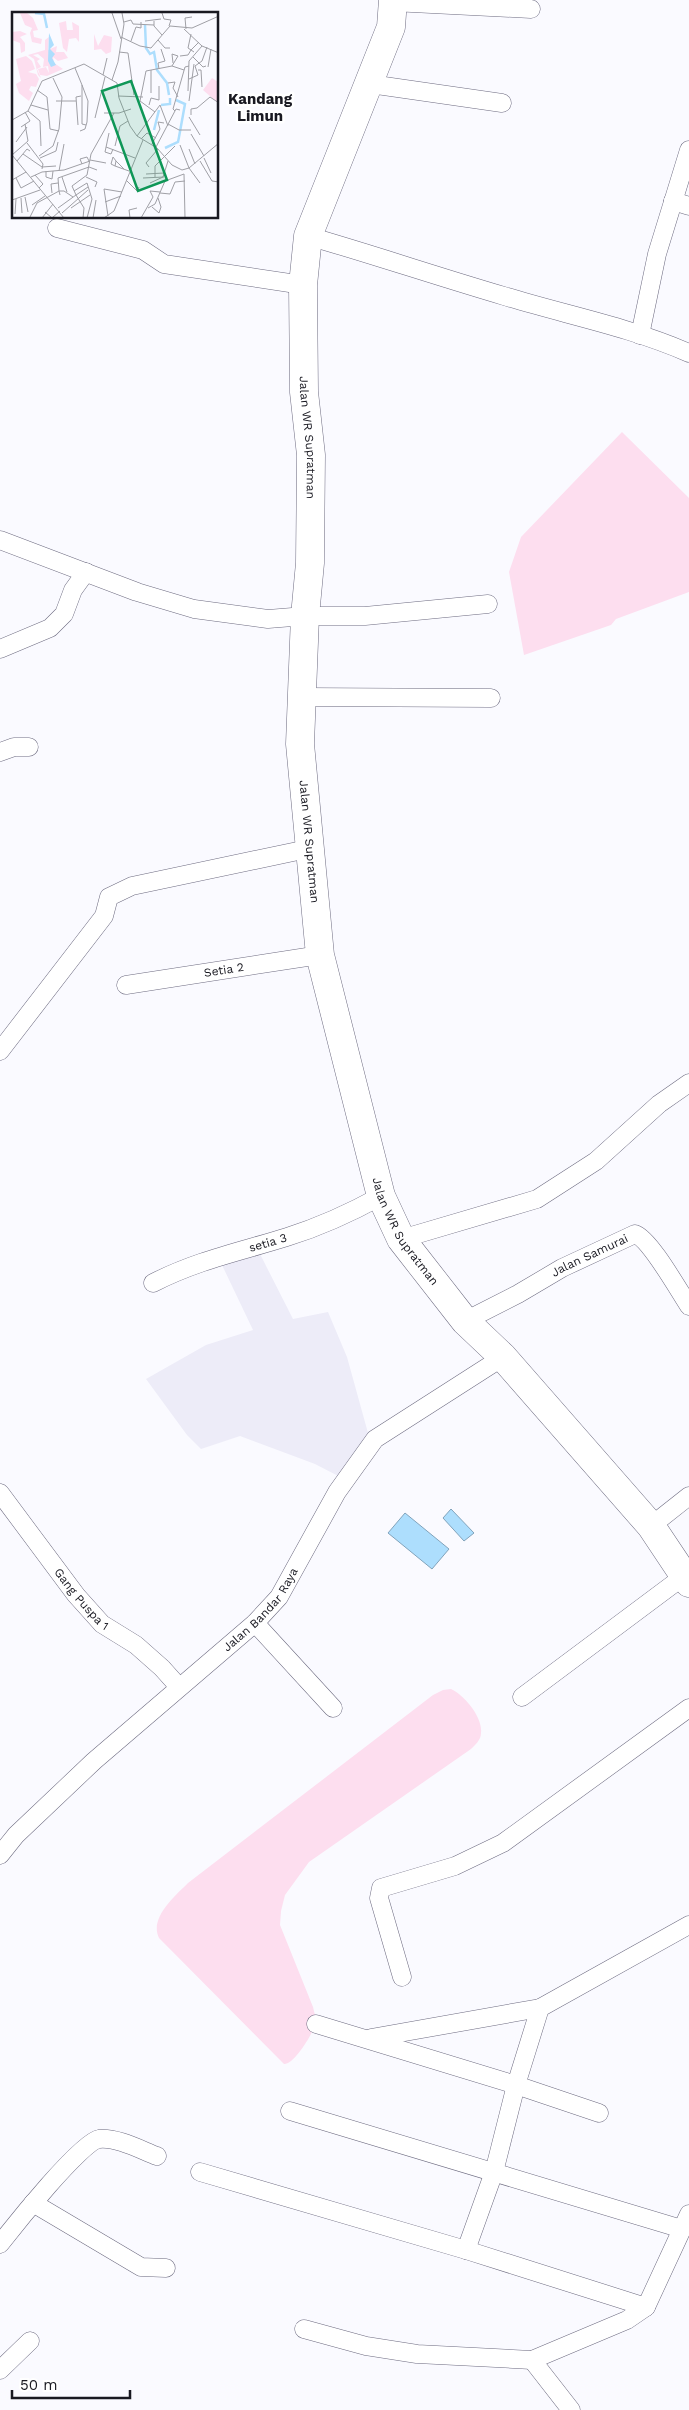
<svg xmlns="http://www.w3.org/2000/svg" width="689" height="2410" font-family="'Work Sans',sans-serif">
  <style>
    .built { fill: #edecf8 }
    .green { fill: #fddeef }
    .water { fill: #addefd; stroke: #81a3bb }
    .lines { fill: none; stroke-linecap: round; stroke-linejoin: round }
    .minor-casing { stroke: #6d6b80; stroke-width: 19 }
    .trunk-casing { stroke: #6d6b80; stroke-width: 29 }
    .minor { stroke: #fff; stroke-width: 18 }
    .trunk { stroke: #fff; stroke-width: 28 }
    .labels { text-anchor: middle; dominant-baseline: central; stroke-width: 5; stroke-linejoin: round; paint-order: stroke }
    .street-label { font-size: 12px; fill: #191921; stroke: #fff }
    .quarter-label { font-size: 15px; font-weight: bold; fill: #191921; stroke: #fff }
    .inset-river { fill: none; stroke: #addefd; stroke-width: 2.5 }
    .inset-road { fill: none; stroke: #a0a0a6; stroke-width: 1 }
    .view { fill: #0f9757; fill-opacity: 0.15; stroke: #0f9757; stroke-width: 2.5 }
    .inset-edge { fill: none; stroke: #191921; stroke-width: 2.5 }
  </style>
  <rect width="100%" height="100%" fill="#fafaff"/>
  <path class="built" d="M 260,1254 L 293,1319 L 328,1312 L 347,1357 L 368,1433 L 375,1439 L 346,1480 L 315,1464 L 240,1436 L 201,1449 L 187,1435 L 146,1379 L 206,1345 L 253,1330 L 222,1265 Z"/>
  <path class="green" d="M 622,432 L 689,498 L 689,592 L 616,619 L 611,625 L 524,655 L 509,572 L 521,537 Z
    M 451,1689 C 464,1695 483,1717 481,1733 C 481,1740 475,1745 471,1749 L 309,1862 L 285,1895 L 281,1911 L 280,1925 L 313,2007 C 314,2012 316,2017 316,2022 C 314,2032 294,2065 284,2064 L 159,1938 C 149,1918 175,1896 188,1883 L 433,1695 L 443,1690 Z"/>
  <path class="water" d="M 451,1509 L 474,1533 L 464,1541 L 443,1518 Z
    M 405,1513 L 449,1549 L 432,1569 L 388,1533 Z"/>
  <g class="lines">
    <g class="minor-casing">
      <g id="minor">
        <path d="M 392,2 L 531,9"/>
        <path d="M 370,84 L 502,103"/>
        <path d="M 673,201 L 689,206"/>
        <path d="M 57,228 L 143,250 L 164,264 L 303,285"/>
        <path d="M 308,236 C 374,255 439,277 504,296 C 566,315 630,327 689,353"/>
        <path d="M 640,335 L 657,254 L 689,150"/>
        <path d="M 0,540 L 137,592 L 194,609 L 268,619 L 305,616 L 365,616 L 488,604"/>
        <path d="M 0,649 L 50,628 L 64,614 L 73,590 L 86,572"/>
        <path d="M 302,697 L 491,698"/>
        <path d="M 0,752 L 14,747 L 29,747"/>
        <path id="s1" d="M 126,985 L 320,955"/>
        <path d="M 0,1051 L 104,916 L 109,897 L 132,886 L 312,848"/>
        <path d="M 401,1239 L 537,1199 L 596,1161 L 659,1104 L 689,1083"/>
        <path id="s2" d="M 153,1283 C 198,1260 239,1252 287,1237 C 319,1227 352,1212 381,1196"/>
        <path id="s3" d="M 465,1321 L 518,1294 L 562,1268 L 635,1234 C 650,1239 679,1291 689,1306"/>
        <path id="s4" d="M 0,1493 L 76,1595 L 102,1624 L 136,1645 L 162,1668 L 179,1687"/>
        <path d="M 651,1526 L 689,1496"/>
        <path d="M 255,1623 L 333,1708"/>
        <path d="M 522,1697 L 684,1576"/>
        <path id="s5" d="M 0,1855 L 16,1835 L 94,1761 L 255,1623 L 279,1597 L 337,1492 L 375,1439 L 503,1357"/>
        <path d="M 402,1977 L 379,1898 L 381,1888 L 455,1866 L 503,1843 L 689,1708"/>
        <path d="M 316,2024 L 516,2085 L 599,2113"/>
        <path d="M 371,2038 L 540,2008"/>
        <path d="M 290,2111 L 682,2229"/>
        <path d="M 200,2172 L 466,2250 L 646,2307"/>
        <path d="M 33,2203 L 141,2267 L 166,2268"/>
        <path d="M 0,2244 C 14,2226 81,2142 99,2139 C 117,2137 141,2150 157,2156"/>
        <path d="M 466,2250 L 494,2172 L 516,2085 L 540,2008 L 689,1925"/>
        <path d="M 304,2329 L 366,2346 L 417,2354 L 532,2360 L 627,2320 L 646,2307 L 689,2214"/>
        <path d="M 532,2360 L 571,2410"/>
        <path d="M 0,2370 L 30,2341"/>
      </g>
    </g>
    <g class="trunk-casing">
      <g id="trunk">
        <path id="s6" d="M 393,0 L 391,27 L 308,236 L 303,285 L 304,392 L 311,455 L 310,563 L 305,616 L 300,744 L 320,955 L 381,1196 L 401,1239 L 465,1321 L 503,1357 L 651,1526 L 689,1583"/>
      </g>
    </g>
    <use href="#minor" class="minor"/>
    <use href="#trunk" class="trunk"/>
  </g>
  <g class="labels">
    <g class="street-label">
      <text stroke="none"><textPath href="#s6" startOffset="454">Jalan WR Supratman</textPath></text>
      <text stroke="none"><textPath href="#s6" startOffset="859">Jalan WR Supratman</textPath></text>
      <text stroke="none"><textPath href="#s1" startOffset="99">Setia 2</textPath></text>
      <text stroke="none"><textPath href="#s6" startOffset="1264">Jalan WR Supratman</textPath></text>
      <text stroke="none"><textPath href="#s2" startOffset="122">setia 3</textPath></text>
      <text stroke="none"><textPath href="#s3" startOffset="141">Jalan Samurai</textPath></text>
      <text stroke="none"><textPath href="#s4" startOffset="134">Gang Puspa 1</textPath></text>
      <text stroke="none"><textPath href="#s5" startOffset="359">Jalan Bandar Raya</textPath></text>
    </g>
    <g class="quarter-label">
      <text x="260" y="99">Kandang<tspan x="260" dy="17">Limun</tspan></text>
    </g>
  </g>
  <g transform="translate(12 12)">
    <rect width="206" height="206" fill="#fafaff"/>
    <path d="M 8,1 L 15,1 L 21,6 L 26,18 L 21,19 L 22,25 L 30,27 L 29,32 L 20,30 L 18,21 L 20,16 L 13,13 ZM 54,9 L 55,18 L 61,18 L 60,10 L 67,14 L 67,30 L 64,26 L 57,27 L 55,40 L 51,36 L 47,11 ZM 8,19 L 15,22 L 8,25 L 13,31 L 13,39 L 9,41 L 8,31 L 0,28 L 0,20 ZM 82,22 L 86,34 L 92,23 L 100,25 L 99,40 L 94,42 L 89,37 L 82,38 ZM 37,25 L 36,38 L 45,34 L 44,40 L 52,40 L 56,46 L 46,49 L 41,45 L 42,51 L 51,57 L 35,64 L 28,63 L 26,57 L 34,55 L 37,61 L 36,54 L 31,55 L 32,47 L 26,42 L 21,43 L 28,47 L 25,49 L 29,55 L 25,57 L 29,66 L 26,63 L 22,47 L 16,43 L 33,38 L 33,28 ZM 14,44 L 20,49 L 23,57 L 16,60 L 24,62 L 27,67 L 24,75 L 19,74 L 17,78 L 21,81 L 17,89 L 7,81 L 4,72 L 9,69 L 4,47 ZM 200,66 L 206,70 L 206,91 L 191,78 Z" fill="#fddeef"/>
    <path d="M 37,21 L 42,33 L 38,37 L 43,42 L 40,46 L 44,53 L 39,55 L 36,49 Z" fill="#addefd"/>
    <path class="inset-river" d="M 23,1 L 32,2 L 35,16M 133,13 L 134,36 L 138,42 L 142,40 L 145,58 L 155,71 L 157,83M 149,93 L 158,92 L 158,86M 142,118 L 147,98M 153,136 L 166,130 L 167,125 L 173,92 L 164,88"/>
    <path class="inset-road" d="M 100,1 L 109,27M 150,1 L 152,7 L 159,8 L 157,14M 133,9 L 149,7M 142,9 L 142,14 L 150,23M 112,10 L 119,8 L 121,12 L 142,13M 172,17 L 190,34 L 207,41M 174,17 L 173,6 L 180,5M 179,22 L 176,36 L 179,38 L 187,30M 109,25 L 128,34 L 139,36 L 158,14 L 180,16 L 207,4M 146,28 L 153,36 L 158,36M 119,29 L 124,15 L 129,16 L 129,10M 107,40 L 116,41 L 122,83M 168,44 L 176,43 L 179,38 L 182,40M 181,45 L 191,55 L 194,54M 160,54 L 166,44 L 160,42 L 161,51M 196,55 L 199,37M 63,56 L 70,73 L 70,112 L 74,113M 147,57 L 146,51 L 153,49 L 149,37M 139,58 L 139,81M 186,58 L 189,58 L 190,75M 91,63 L 95,46M 177,67 L 186,63 L 183,54 L 190,49 L 195,35M 100,68 L 106,50 L 112,12 L 110,1M 156,71 L 163,70 L 161,76 L 166,85M 25,78 L 35,85 L 38,117 L 47,119M 176,79 L 177,49 L 190,34M 106,84 L 131,85M 44,89 L 64,89M 177,89 L 182,52M 19,93 L 36,98M 137,93 L 139,86 L 147,88 L 147,74M 16,99 L 28,109 L 29,134M 163,99 L 161,97 L 173,55 L 177,54M 143,100 L 128,89 L 134,59 L 160,54 L 172,58M 92,101 L 107,101 L 119,97M 179,103 L 179,97 L 185,96 L 198,85 L 207,91M 177,105 L 188,123M 83,106 L 93,65M 0,108 L 16,99 L 30,69 L 72,52 L 105,71 L 107,86 L 118,114 L 125,124 L 145,136 L 160,153 L 170,158 L 177,156 L 207,131M 156,112 L 167,118 L 179,118M 66,113 L 64,85 L 69,84M 9,115 L 18,109 L 13,100M 68,119 L 73,117 L 75,110 L 76,89 L 70,73M 97,121 L 93,140 L 99,142 L 101,137M 179,122 L 192,144M 125,124 L 148,93 L 156,114M 129,127 L 135,121 L 144,126M 4,130 L 15,115M 15,131 L 31,152 L 30,157M 140,132 L 148,117 L 146,110 L 152,111M 168,133 L 177,156M 103,134 L 108,114 L 116,109M 94,135 L 123,146M 144,135 L 164,97 L 168,98M 177,137 L 183,152M 11,142 L 30,155 L 44,154M 0,143 L 16,129 L 13,112M 0,143 L 52,206M 27,144 L 41,134 L 47,117 L 50,85 L 41,66M 28,146 L 44,139 L 46,130M 192,146 L 199,161M 78,148 L 94,151M 5,149 L 15,137 L 18,139M 188,149 L 200,169 L 207,170M 70,152 L 68,147 L 75,145 L 77,149M 103,154 L 99,152 L 101,145 L 104,149M 137,155 L 134,151 L 146,137M 177,156 L 188,171M 112,157 L 104,149 L 103,154 L 117,159M 34,159 L 34,165 L 40,167 L 41,159M 47,159 L 52,132M 134,162 L 152,161M 172,162 L 173,206M 23,163 L 31,172 L 27,176M 19,165 L 30,160 L 52,158 L 78,149M 50,165 L 55,180M 74,165 L 85,170 L 83,175M 143,165 L 143,154 L 163,134M 4,166 L 9,176 L 22,169M 131,166 L 152,165M 0,168 L 14,160M 115,169 L 125,179 L 127,175M 138,171 L 151,165 L 156,149M 62,179 L 75,171 L 80,187 L 75,206M 40,181 L 39,172 L 46,171M 148,181 L 158,182 L 163,170 L 173,169M 48,183 L 47,179 L 52,179 L 61,185M 13,185 L 16,200M 9,186 L 10,201M 0,188 L 28,178M 93,190 L 109,184M 20,193 L 33,184M 140,195 L 147,201 L 149,195 L 146,186M 46,196 L 64,183 L 60,174 L 75,163 L 79,142 L 102,101M 59,196 L 78,183M 136,196 L 143,192 L 153,169 L 172,162M 33,200 L 40,206 L 48,199M 50,201 L 76,178M 3,202 L 4,187M 96,204 L 92,177 L 110,180M 18,205 L 25,191 L 47,179 L 46,166 L 77,155 L 85,158M 30,206 L 41,192M 71,206 L 72,196 L 64,183 L 76,175M 81,206 L 84,188M 92,206 L 102,199 L 131,128M 118,206 L 117,198 L 125,196M 129,206 L 141,185 L 138,179 L 148,180"/>
    <path class="view" d="M 119,69 L 155,168 L 126,179 L 90,79 Z"/>
    <rect width="206" height="206" class="inset-edge"/>
  </g>
  <path d="M12 2390v8h118v-8" fill="none" stroke="#191921" stroke-width="2.5"/>
  <text x="20" y="2390" font-size="15" fill="#191921" stroke="#ffffff" stroke-width="4" paint-order="stroke">50 m</text>
</svg>
